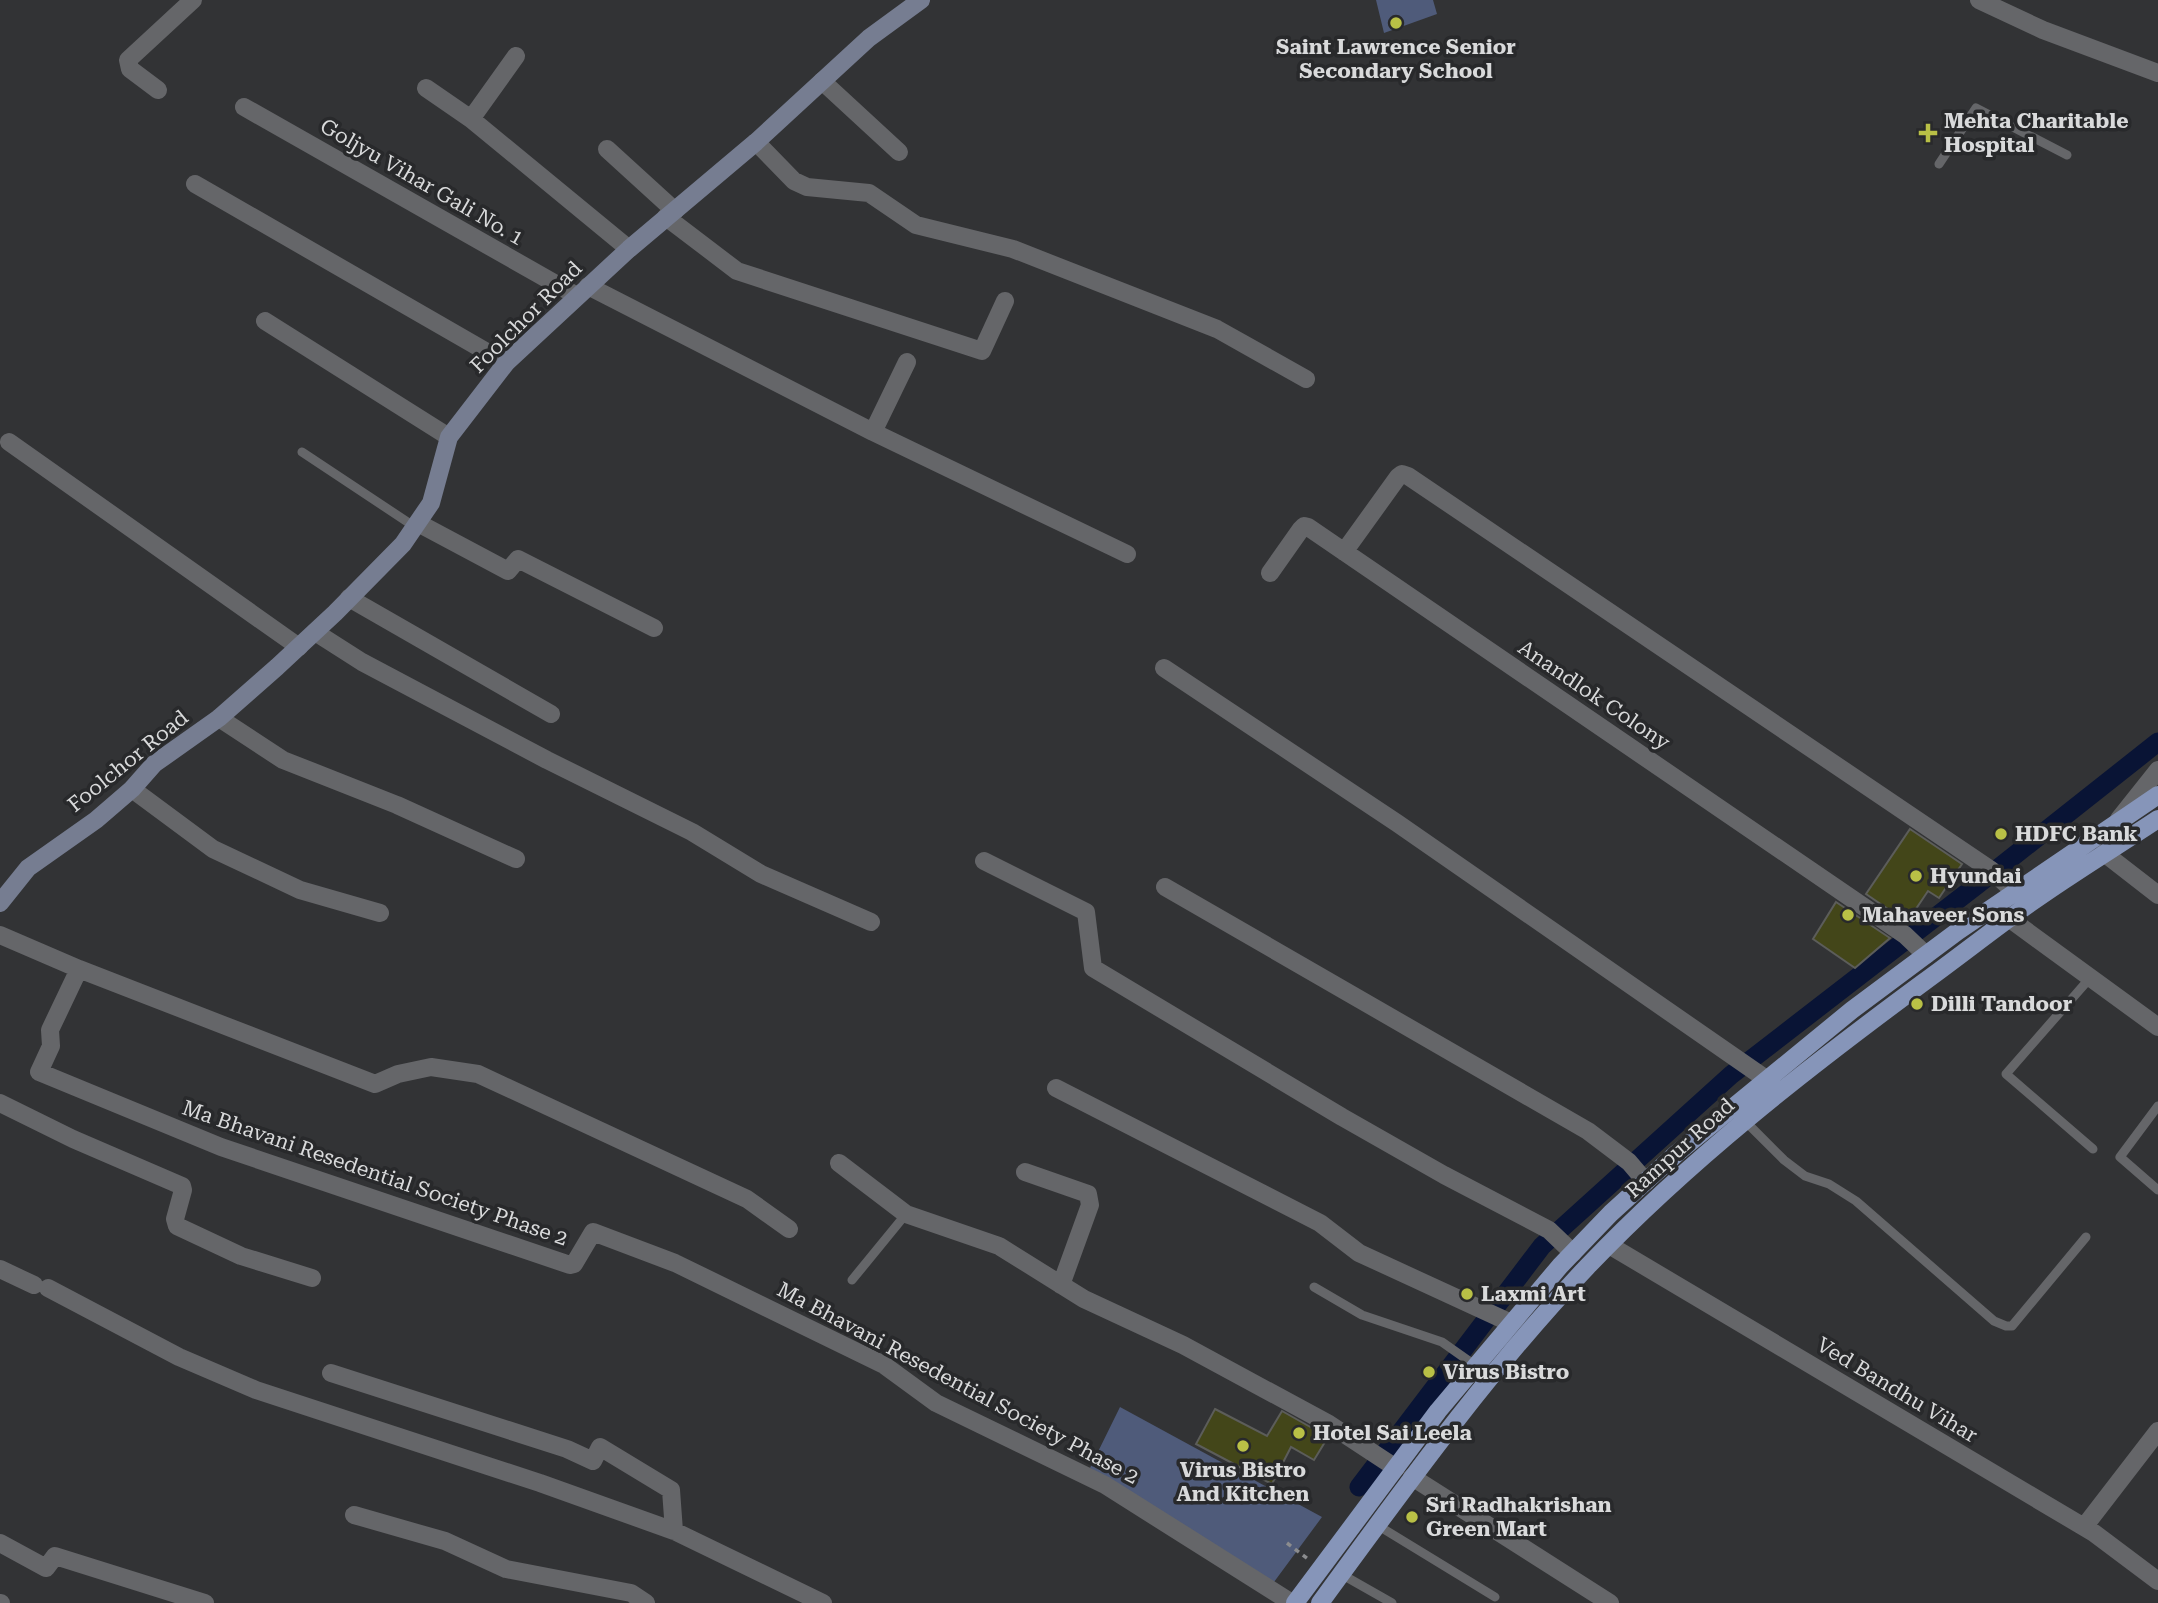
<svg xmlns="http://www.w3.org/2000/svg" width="2158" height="1603" font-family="'Roboto Serif',serif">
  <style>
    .green { fill: #4f5b7a }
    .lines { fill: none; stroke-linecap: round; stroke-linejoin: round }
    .canal { stroke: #091435; stroke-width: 19 }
    .building { fill: #434619; stroke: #5c5d5a; stroke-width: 2 }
    .path { stroke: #8b8c8e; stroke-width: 3.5; stroke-dasharray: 5 5; stroke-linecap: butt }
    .lane { stroke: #656669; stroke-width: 9 }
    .street { stroke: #656669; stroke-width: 18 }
    .secondary { stroke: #767d91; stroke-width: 18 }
    .primary { stroke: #8695b9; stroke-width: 18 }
    .poi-dot { fill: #b9c046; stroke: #28292b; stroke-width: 2.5 }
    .labels { text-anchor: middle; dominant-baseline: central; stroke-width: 7; stroke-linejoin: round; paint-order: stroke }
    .poi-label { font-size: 21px; font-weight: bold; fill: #d9dadb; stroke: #28292b; text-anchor: start }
    .street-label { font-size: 21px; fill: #d9dadb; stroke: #28292b }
  </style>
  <rect width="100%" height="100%" fill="#323335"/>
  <path class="green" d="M 1376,0 L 1433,0 L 1437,14 L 1384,33 Z
    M 1120,1407 L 1322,1517 L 1274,1582 L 1090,1468 Z"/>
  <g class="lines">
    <path class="canal" d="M 1359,1487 L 1542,1246 L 1731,1075 L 1977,885 L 2158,742"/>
  </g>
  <path class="building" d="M 1910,829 L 1962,864 L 1939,898 L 1928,891 L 1907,922 L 1866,894 Z
    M 1836,902 L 1890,938 L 1855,968 L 1813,939 Z
    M 1215,1409 L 1267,1436 L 1282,1411 L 1328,1437 L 1314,1460 L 1291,1447 L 1272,1484 L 1196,1444 Z"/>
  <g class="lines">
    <path class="path" d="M 1287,1543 L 1308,1559"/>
    <path class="lane" d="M 1939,164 L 1976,108 L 2067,155
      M 302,452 L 415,527
      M 2090,978 L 2006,1074 L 2093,1149
      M 2158,1106 L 2120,1157 L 2158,1190
      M 1745,1121 L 1784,1160 L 1805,1176 L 1829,1184 L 1856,1201 L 1994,1321 L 2006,1326 L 2012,1326 L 2086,1237
      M 852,1280 L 906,1214
      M 1314,1287 L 1362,1315 L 1442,1342 L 1476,1366
      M 1377,1525 L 1495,1597
      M 1341,1574 L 1392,1603"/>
    <path class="street" d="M 1979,0 L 2043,30 L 2158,73
      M 822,81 L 899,152
      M 426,88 L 471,119 L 629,249
      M 158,90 L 130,69 L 128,60 L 193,0
      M 244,107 L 577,296
      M 471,119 L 516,56
      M 756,142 L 794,181 L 807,187 L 869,193 L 916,225 L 1013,249 L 1217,329 L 1306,379
      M 607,149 L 675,211
      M 195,184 L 506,363
      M 666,217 L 737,271 L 982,351 L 1005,301
      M 588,286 L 873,432 L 1127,554
      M 265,321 L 449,437
      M 873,432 L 907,362
      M 9,442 L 299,647
      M 418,523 L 508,571 L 518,559 L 654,628
      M 1344,552 L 1398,477 L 1402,474 L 1408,476 L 1991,870 L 2015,892
      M 1270,573 L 1301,529 L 1304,526 L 1308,527 L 1905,935 L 1926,955
      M 349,598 L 551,714
      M 315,632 L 362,662 L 547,760 L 692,832 L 761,874 L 871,922
      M 1164,668 L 1397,823 L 1766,1079
      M 219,718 L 283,760 L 397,805 L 516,859
      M 132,789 L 213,849 L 300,890 L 380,913
      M 2119,819 L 2158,770
      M 2104,853 L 2158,895
      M 984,861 L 1086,912 L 1093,968 L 1342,1117 L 1444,1175 L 1549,1230 L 1573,1253
      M 1165,887 L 1588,1131 L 1629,1162 L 1646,1182
      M 2010,919 L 2158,1027
      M 0,935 L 79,969 L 375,1084 L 398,1074 L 431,1067 L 478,1074 L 747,1199 L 789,1229
      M 79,969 L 50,1030 L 51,1046 L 39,1072 L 221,1147 L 570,1265 L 574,1264 L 593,1232 L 675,1263 L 884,1365 L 936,1403 L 1105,1485 L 1292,1603
      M 1056,1088 L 1320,1223 L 1359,1253 L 1511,1323
      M 0,1103 L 73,1139 L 182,1186 L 183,1190 L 175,1219 L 177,1226 L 241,1256 L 312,1278
      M 839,1163 L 906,1214 L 999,1246 L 1084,1299 L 1183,1345 L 1329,1424 L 1396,1468
      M 1025,1172 L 1088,1194 L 1090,1205 L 1061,1285
      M 1609,1245 L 2094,1533 L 2158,1581
      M 0,1269 L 34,1285
      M 48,1288 L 179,1357 L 256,1390 L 540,1483 L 674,1531 L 823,1603
      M 331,1373 L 567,1449 L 593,1461 L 600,1447 L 671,1490 L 674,1531
      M 1412,1477 L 1610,1603
      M 354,1515 L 445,1541 L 506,1569 L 631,1593 L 646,1603
      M 2084,1527 L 2158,1431
      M 0,1543 L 46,1568 L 55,1556 L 205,1603
      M 0,1603 L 1,1603"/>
    <path class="secondary" d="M 0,903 L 28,868 L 96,820 L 132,789 L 154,764 L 219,718 L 277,667 L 335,613 L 403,544 L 431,503 L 449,437 L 506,363 L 629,249 L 756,142 L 869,38 L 921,0"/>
    <path class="primary" d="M 1295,1603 L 1438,1411 L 1560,1266 L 1611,1213 L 1676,1154 L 1852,1010 L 1958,931 L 2158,795
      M 1320,1603 C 1405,1487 1488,1371 1587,1267 C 1689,1160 1806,1069 1924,982 C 1960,956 1995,928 2032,902 C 2073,873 2116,847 2158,819"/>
  </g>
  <g class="poi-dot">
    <circle cx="1396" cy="23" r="7"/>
    <path d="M1924.5 122.5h7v7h7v7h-7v7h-7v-7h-7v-7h7z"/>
    <circle cx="2001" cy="834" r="7"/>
    <circle cx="1916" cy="876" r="7"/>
    <circle cx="1848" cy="915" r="7"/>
    <circle cx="1917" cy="1004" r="7"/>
    <circle cx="1467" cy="1294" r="7"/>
    <circle cx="1429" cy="1372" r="7"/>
    <circle cx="1299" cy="1433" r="7"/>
    <circle cx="1243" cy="1446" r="7"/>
    <circle cx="1412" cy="1517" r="7"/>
  </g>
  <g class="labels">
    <g class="poi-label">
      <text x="1396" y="47" text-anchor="middle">Saint Lawrence Senior<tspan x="1396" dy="24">Secondary School</tspan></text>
      <text x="1944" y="121">Mehta Charitable<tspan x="1944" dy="24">Hospital</tspan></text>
      <text x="2015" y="834">HDFC Bank</text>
      <text x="1930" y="876">Hyundai</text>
      <text x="1862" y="915">Mahaveer Sons</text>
      <text x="1931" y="1004">Dilli Tandoor</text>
      <text x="1481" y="1294">Laxmi Art</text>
      <text x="1443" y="1372">Virus Bistro</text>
      <text x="1313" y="1433">Hotel Sai Leela</text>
      <text x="1243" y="1470" text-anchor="middle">Virus Bistro<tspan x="1243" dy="24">And Kitchen</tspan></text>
      <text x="1426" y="1505">Sri Radhakrishan<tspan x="1426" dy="24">Green Mart</tspan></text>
    </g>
    <g class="street-label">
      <text transform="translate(422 182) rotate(30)">Goljyu Vihar Gali No. 1</text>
      <text transform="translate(526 317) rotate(-45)">Foolchor Road</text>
      <text transform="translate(1594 695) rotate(34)">Anandlok Colony</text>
      <text transform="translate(128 761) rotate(-39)">Foolchor Road</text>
      <text transform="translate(1680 1148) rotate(-42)">Rampur Road</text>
      <text transform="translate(375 1173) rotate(19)">Ma Bhavani Resedential Society Phase 2</text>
      <text transform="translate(958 1383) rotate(28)">Ma Bhavani Resedential Society Phase 2</text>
      <text transform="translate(1897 1390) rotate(31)">Ved Bandhu Vihar</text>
    </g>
  </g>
</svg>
